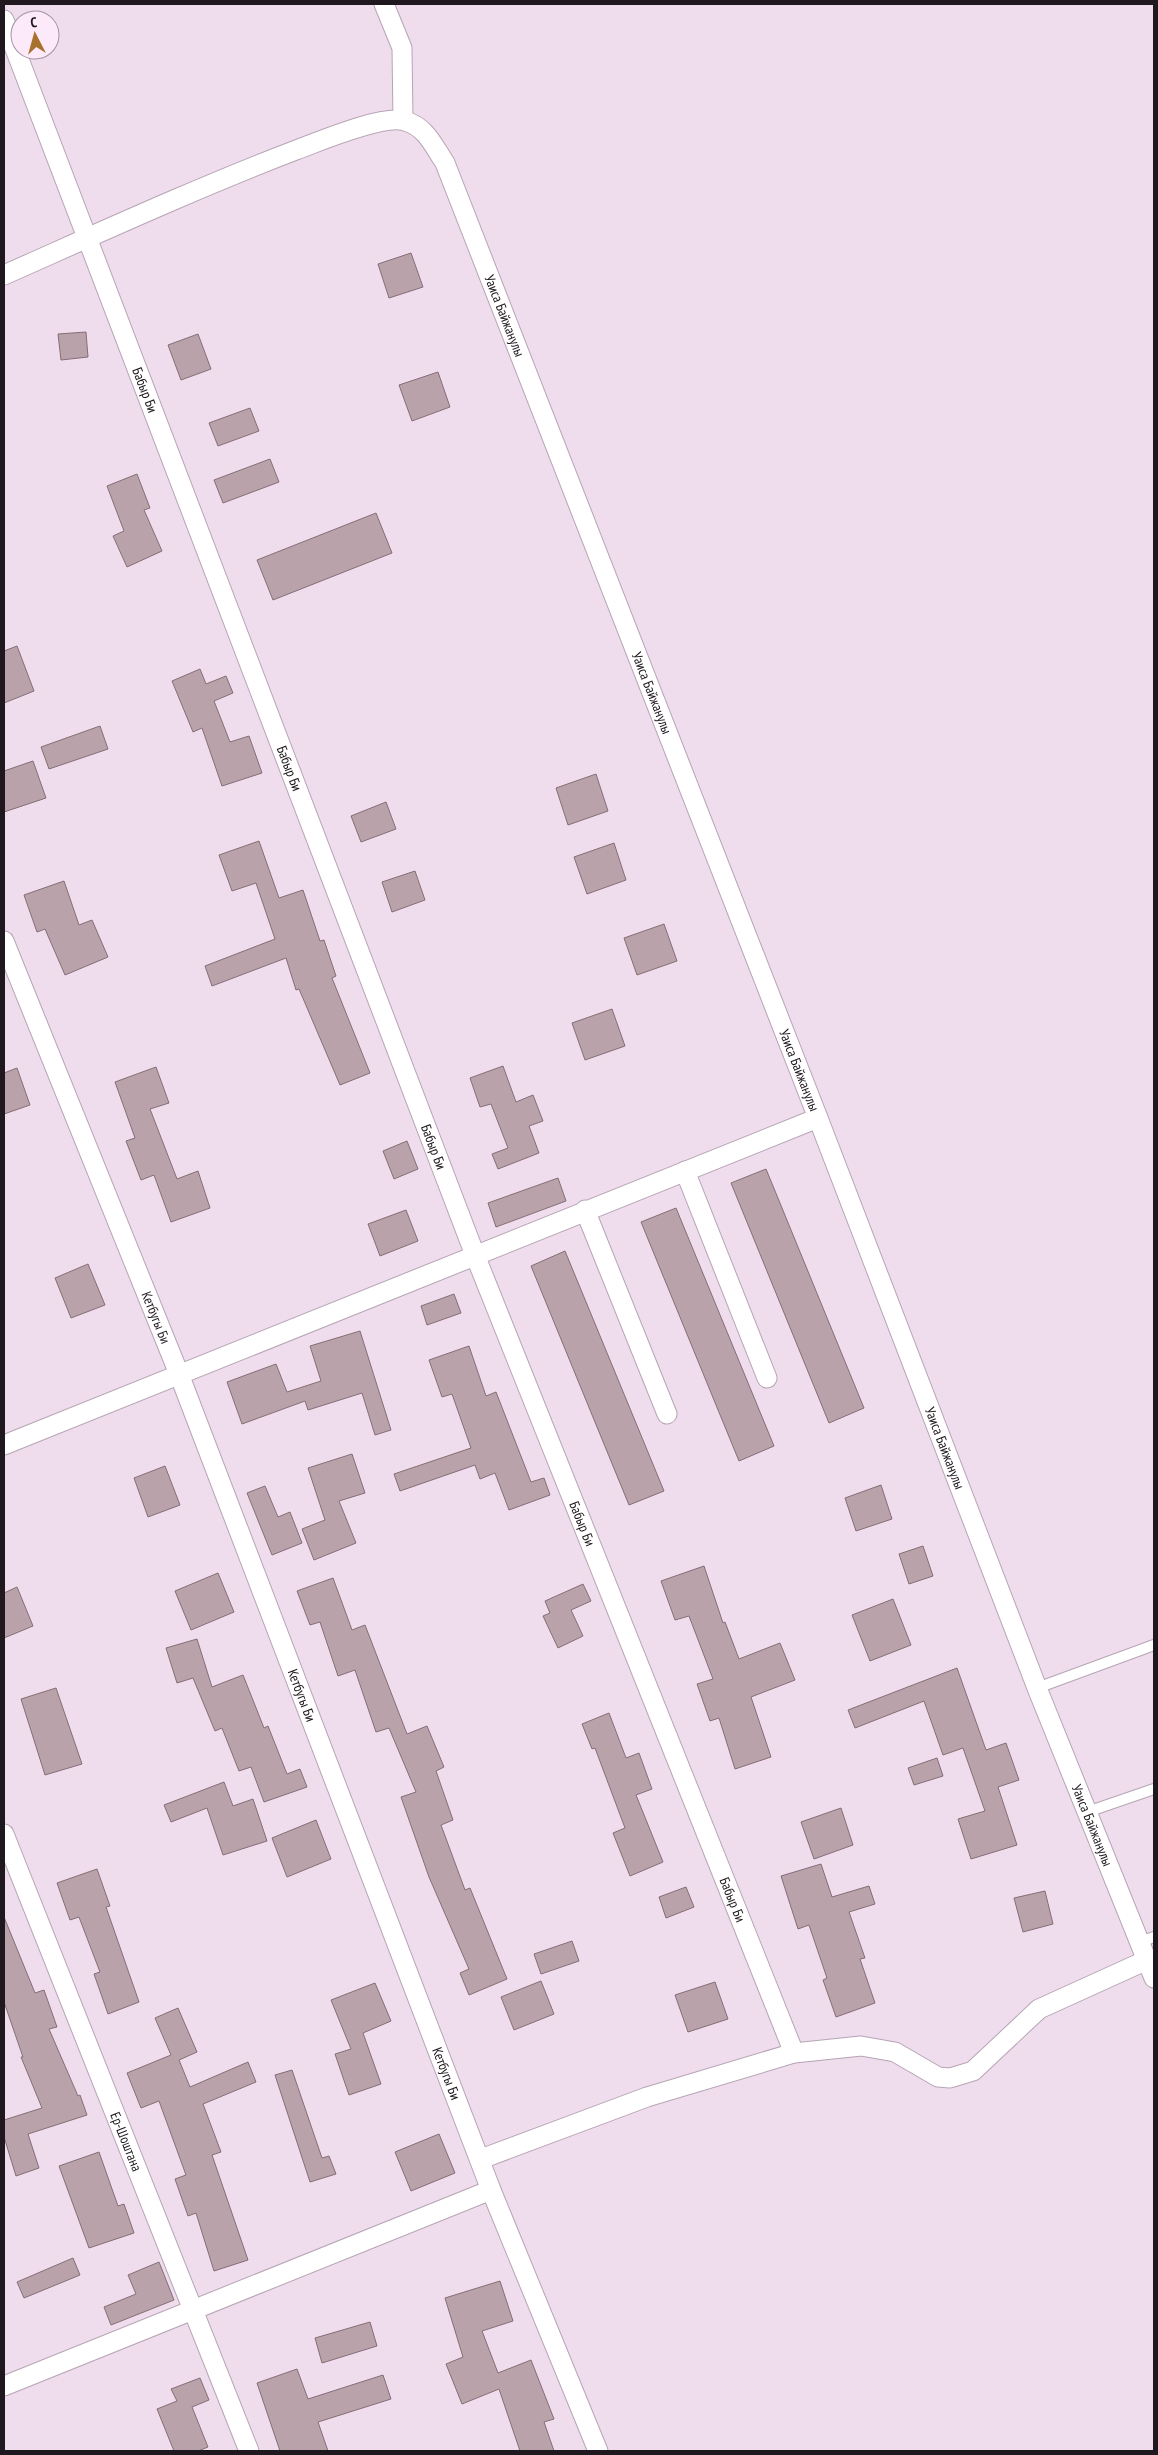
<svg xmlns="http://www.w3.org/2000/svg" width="1158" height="2455" font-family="'PT Sans Narrow',sans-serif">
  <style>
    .building { fill: #baa2aa; stroke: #846e76 }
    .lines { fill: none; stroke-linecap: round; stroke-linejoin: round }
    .service-casing { stroke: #b6a5b4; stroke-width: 12 }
    .minor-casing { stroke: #b6a5b4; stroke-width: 21 }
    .service { stroke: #fff; stroke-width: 10 }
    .minor { stroke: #fff; stroke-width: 19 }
    .labels { text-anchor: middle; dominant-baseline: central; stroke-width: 4.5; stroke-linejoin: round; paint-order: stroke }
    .street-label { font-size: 14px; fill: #1f181e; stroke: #fce9fa }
  </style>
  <rect width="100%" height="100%" fill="#efdced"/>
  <path class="building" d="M 411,253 L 423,287 L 389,298 L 378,264 Z
    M 86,332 L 88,357 L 61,360 L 58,334 Z
    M 198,334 L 211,369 L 181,380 L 168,345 Z
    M 438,372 L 450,407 L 412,421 L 399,385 Z
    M 250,408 L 259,431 L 218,446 L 209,423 Z
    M 270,459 L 279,482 L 223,503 L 214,480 Z
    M 137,474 L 150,508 L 144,510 L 162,551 L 127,567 L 113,536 L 124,531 L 107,486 Z
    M 376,513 L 392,553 L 273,600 L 257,560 Z
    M 17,646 L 34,691 L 4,703 L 4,651 Z
    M 200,669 L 206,684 L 226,676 L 233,693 L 214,701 L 230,742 L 249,736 L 262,773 L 222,786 L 202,728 L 193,732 L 172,681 Z
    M 100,726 L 108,749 L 49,769 L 41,747 Z
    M 33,761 L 46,798 L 4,812 L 4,771 Z
    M 596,774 L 608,811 L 568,825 L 556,788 Z
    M 386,802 L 396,829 L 361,842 L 351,816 Z
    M 259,841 L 279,898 L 303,890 L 320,941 L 324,940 L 336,976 L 332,978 L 370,1073 L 340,1085 L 299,989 L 296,990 L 286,958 L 212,986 L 205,966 L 275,939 L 256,883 L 232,891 L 219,855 Z
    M 614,843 L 626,880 L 587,894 L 574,857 Z
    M 415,871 L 425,900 L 392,912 L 382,882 Z
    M 64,881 L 79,925 L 92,920 L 108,957 L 65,975 L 45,929 L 37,932 L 24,895 Z
    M 664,924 L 677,961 L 637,975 L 624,938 Z
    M 612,1009 L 625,1046 L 585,1060 L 572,1023 Z
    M 503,1066 L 516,1102 L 533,1095 L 543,1121 L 529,1126 L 539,1153 L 498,1169 L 492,1154 L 508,1148 L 491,1104 L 480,1107 L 470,1078 Z
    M 156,1067 L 169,1103 L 150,1109 L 177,1179 L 198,1171 L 210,1208 L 171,1222 L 154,1175 L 141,1180 L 126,1141 L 135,1138 L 115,1082 Z
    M 17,1068 L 30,1105 L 4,1114 L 4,1073 Z
    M 407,1141 L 418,1169 L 394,1179 L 383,1151 Z
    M 766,1169 L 864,1408 L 829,1423 L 731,1183 Z
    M 558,1178 L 566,1201 L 496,1227 L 488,1203 Z
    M 676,1208 L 774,1446 L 739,1461 L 641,1222 Z
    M 406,1210 L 418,1241 L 380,1256 L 368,1224 Z
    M 565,1251 L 664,1491 L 629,1505 L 531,1266 Z
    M 88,1264 L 105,1305 L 71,1318 L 55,1278 Z
    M 454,1294 L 461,1313 L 427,1325 L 421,1306 Z
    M 360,1331 L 391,1430 L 375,1435 L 362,1393 L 308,1410 L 305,1401 L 242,1424 L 227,1382 L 276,1364 L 287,1392 L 321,1381 L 310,1346 Z
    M 469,1346 L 486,1396 L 496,1392 L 531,1482 L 544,1478 L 550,1495 L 509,1510 L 495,1473 L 480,1479 L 475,1465 L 400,1491 L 394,1474 L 471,1448 L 452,1394 L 442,1397 L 429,1360 Z
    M 352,1454 L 365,1493 L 339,1501 L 356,1543 L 314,1560 L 302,1529 L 325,1520 L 308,1468 Z
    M 165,1466 L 180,1505 L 148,1517 L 134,1478 Z
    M 881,1485 L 892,1519 L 856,1531 L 845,1498 Z
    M 265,1486 L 278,1517 L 290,1512 L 302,1543 L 272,1555 L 247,1493 Z
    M 923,1546 L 933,1576 L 909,1584 L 899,1554 Z
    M 704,1566 L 723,1623 L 725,1622 L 739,1659 L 780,1643 L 795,1680 L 751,1697 L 771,1757 L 735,1769 L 719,1718 L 710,1721 L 697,1684 L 713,1679 L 689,1616 L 675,1620 L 661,1581 Z
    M 218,1573 L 234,1612 L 191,1630 L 175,1591 Z
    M 333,1578 L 352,1630 L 365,1625 L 407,1734 L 427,1726 L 444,1767 L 436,1771 L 453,1820 L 441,1825 L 465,1890 L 470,1888 L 507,1979 L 469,1995 L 460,1973 L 469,1969 L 429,1877 L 401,1797 L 416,1792 L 389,1728 L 376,1732 L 355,1670 L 338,1676 L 320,1622 L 310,1625 L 297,1591 Z
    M 583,1584 L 591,1601 L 571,1610 L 583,1636 L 558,1648 L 543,1616 L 550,1613 L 545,1601 Z
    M 17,1587 L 33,1626 L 4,1638 L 4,1593 Z
    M 893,1599 L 911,1645 L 870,1661 L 852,1615 Z
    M 197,1639 L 212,1687 L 243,1675 L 264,1728 L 268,1726 L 287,1774 L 300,1769 L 307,1787 L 264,1802 L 251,1767 L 239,1771 L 222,1728 L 215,1731 L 193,1678 L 177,1683 L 166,1648 Z
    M 957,1668 L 986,1750 L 1006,1743 L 1019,1780 L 998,1787 L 1017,1845 L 971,1859 L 958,1819 L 985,1811 L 963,1748 L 943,1755 L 924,1701 L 855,1728 L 848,1710 Z
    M 56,1688 L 82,1764 L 45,1775 L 21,1699 Z
    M 609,1713 L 626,1758 L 639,1753 L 652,1789 L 636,1795 L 663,1862 L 630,1876 L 613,1833 L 625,1828 L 595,1748 L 592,1749 L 582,1724 Z
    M 937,1758 L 943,1776 L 914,1785 L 908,1768 Z
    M 224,1782 L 233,1806 L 253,1799 L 267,1841 L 223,1855 L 207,1808 L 171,1822 L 164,1805 Z
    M 841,1808 L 853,1845 L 814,1859 L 801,1822 Z
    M 316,1820 L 331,1859 L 287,1877 L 272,1838 Z
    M 821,1864 L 832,1897 L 869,1886 L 875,1904 L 849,1912 L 865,1958 L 860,1959 L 875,2003 L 836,2017 L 823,1980 L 827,1978 L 809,1925 L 798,1929 L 781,1876 Z
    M 97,1869 L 110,1906 L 106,1907 L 139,2002 L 108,2014 L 94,1974 L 100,1972 L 79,1917 L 70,1920 L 57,1883 Z
    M 686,1887 L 694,1907 L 666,1918 L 659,1897 Z
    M 1045,1891 L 1053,1924 L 1023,1932 L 1014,1898 Z
    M 4,1917 L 35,1993 L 44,1990 L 57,2027 L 49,2029 L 78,2096 L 80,2095 L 87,2115 L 28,2134 L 39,2168 L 16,2176 L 4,2137 L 4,2120 L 42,2108 L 21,2057 L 23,2057 L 4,2002 Z
    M 572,1941 L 579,1961 L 541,1974 L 534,1954 Z
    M 541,1981 L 554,2014 L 514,2030 L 501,1997 Z
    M 715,1982 L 728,2019 L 688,2032 L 675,1995 Z
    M 375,1983 L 391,2021 L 363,2033 L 381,2084 L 349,2095 L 335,2054 L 351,2049 L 331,2000 Z
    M 178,2008 L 197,2052 L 179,2060 L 190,2087 L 248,2062 L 256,2082 L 203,2104 L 221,2152 L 212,2155 L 248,2260 L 214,2271 L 196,2213 L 188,2216 L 175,2179 L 186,2175 L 159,2101 L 141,2108 L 127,2073 L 171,2055 L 155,2018 Z
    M 292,2070 L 322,2158 L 329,2156 L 336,2174 L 310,2182 L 275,2075 Z
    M 439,2134 L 455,2173 L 411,2191 L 395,2152 Z
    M 99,2152 L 118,2206 L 124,2204 L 134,2233 L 89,2248 L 59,2166 Z
    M 73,2258 L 80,2275 L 24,2298 L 17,2282 Z
    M 159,2262 L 174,2300 L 111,2325 L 104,2307 L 136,2294 L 128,2275 Z
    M 500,2281 L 513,2321 L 482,2331 L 498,2373 L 531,2360 L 554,2419 L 544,2422 L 554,2451 L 520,2451 L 499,2389 L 462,2404 L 446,2364 L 463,2357 L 445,2298 Z
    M 370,2322 L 377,2346 L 322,2363 L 315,2338 Z
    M 297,2369 L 308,2399 L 383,2375 L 391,2399 L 318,2422 L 328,2451 L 280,2451 L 257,2383 Z
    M 200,2378 L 209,2400 L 192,2407 L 208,2447 L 198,2451 L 174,2451 L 157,2409 L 177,2401 L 171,2389 Z"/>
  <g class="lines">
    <g class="service-casing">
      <path id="service" d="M 1037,1688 L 1154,1645
        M 1087,1812 L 1154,1789
        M 1140,1942 L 1154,1937"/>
    </g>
    <g class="minor-casing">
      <g id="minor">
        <path d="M 384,4 L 402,48 L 403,120"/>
        <path id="s1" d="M 4,20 L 475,1255 L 794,2053"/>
        <path id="s2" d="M 4,275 C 101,232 197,188 296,150 C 318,142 383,114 405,121 C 426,127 433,145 445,163 L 818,1118 L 1037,1688 L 1154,1978"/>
        <path id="s3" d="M 4,941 L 179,1374 L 491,2190 L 598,2451"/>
        <path d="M 685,1171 L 767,1378"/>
        <path d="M 585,1210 L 667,1414"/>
        <path d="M 4,1445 L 818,1118"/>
        <path id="s4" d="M 4,1834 L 249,2451"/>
        <path d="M 481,2159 L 647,2097 L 794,2053 L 861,2046 L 895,2052 L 938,2077 L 950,2078 L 973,2071 L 1039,2009 L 1147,1960"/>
        <path d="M 4,2386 L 491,2190"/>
      </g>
    </g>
    <use href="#service" class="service"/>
    <use href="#minor" class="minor"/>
  </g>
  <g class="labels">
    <g class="street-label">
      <text stroke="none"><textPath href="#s2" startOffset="655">Уаиса Байжанулы</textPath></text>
      <text stroke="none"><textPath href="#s1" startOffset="396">Бабыр Би</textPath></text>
      <text stroke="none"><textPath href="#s2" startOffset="1060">Уаиса Байжанулы</textPath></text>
      <text stroke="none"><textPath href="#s1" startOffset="801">Бабыр Би</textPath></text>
      <text stroke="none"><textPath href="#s2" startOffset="1465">Уаиса Байжанулы</textPath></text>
      <text stroke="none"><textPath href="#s1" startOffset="1206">Бабыр Би</textPath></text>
      <text stroke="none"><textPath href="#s3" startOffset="406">Кетбугы Би</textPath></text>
      <text stroke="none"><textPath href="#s2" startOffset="1870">Уаиса Байжанулы</textPath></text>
      <text stroke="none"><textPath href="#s1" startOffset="1611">Бабыр Би</textPath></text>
      <text stroke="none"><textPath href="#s3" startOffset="811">Кетбугы Би</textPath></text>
      <text stroke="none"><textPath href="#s2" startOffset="2275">Уаиса Байжанулы</textPath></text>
      <text stroke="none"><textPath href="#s1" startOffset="2016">Бабыр Би</textPath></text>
      <text stroke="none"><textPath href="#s3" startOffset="1216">Кетбугы Би</textPath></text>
      <text stroke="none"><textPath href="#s4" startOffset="331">Ер-Шоштана</textPath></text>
    </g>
  </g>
  <rect width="1158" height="2455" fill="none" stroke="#1f181e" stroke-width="10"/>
  <g transform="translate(35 35) rotate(354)"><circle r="24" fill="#fce9fa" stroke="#a495a2"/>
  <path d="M0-4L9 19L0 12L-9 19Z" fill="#a9712e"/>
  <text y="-8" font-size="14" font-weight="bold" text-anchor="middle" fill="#1f181e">С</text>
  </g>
</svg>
